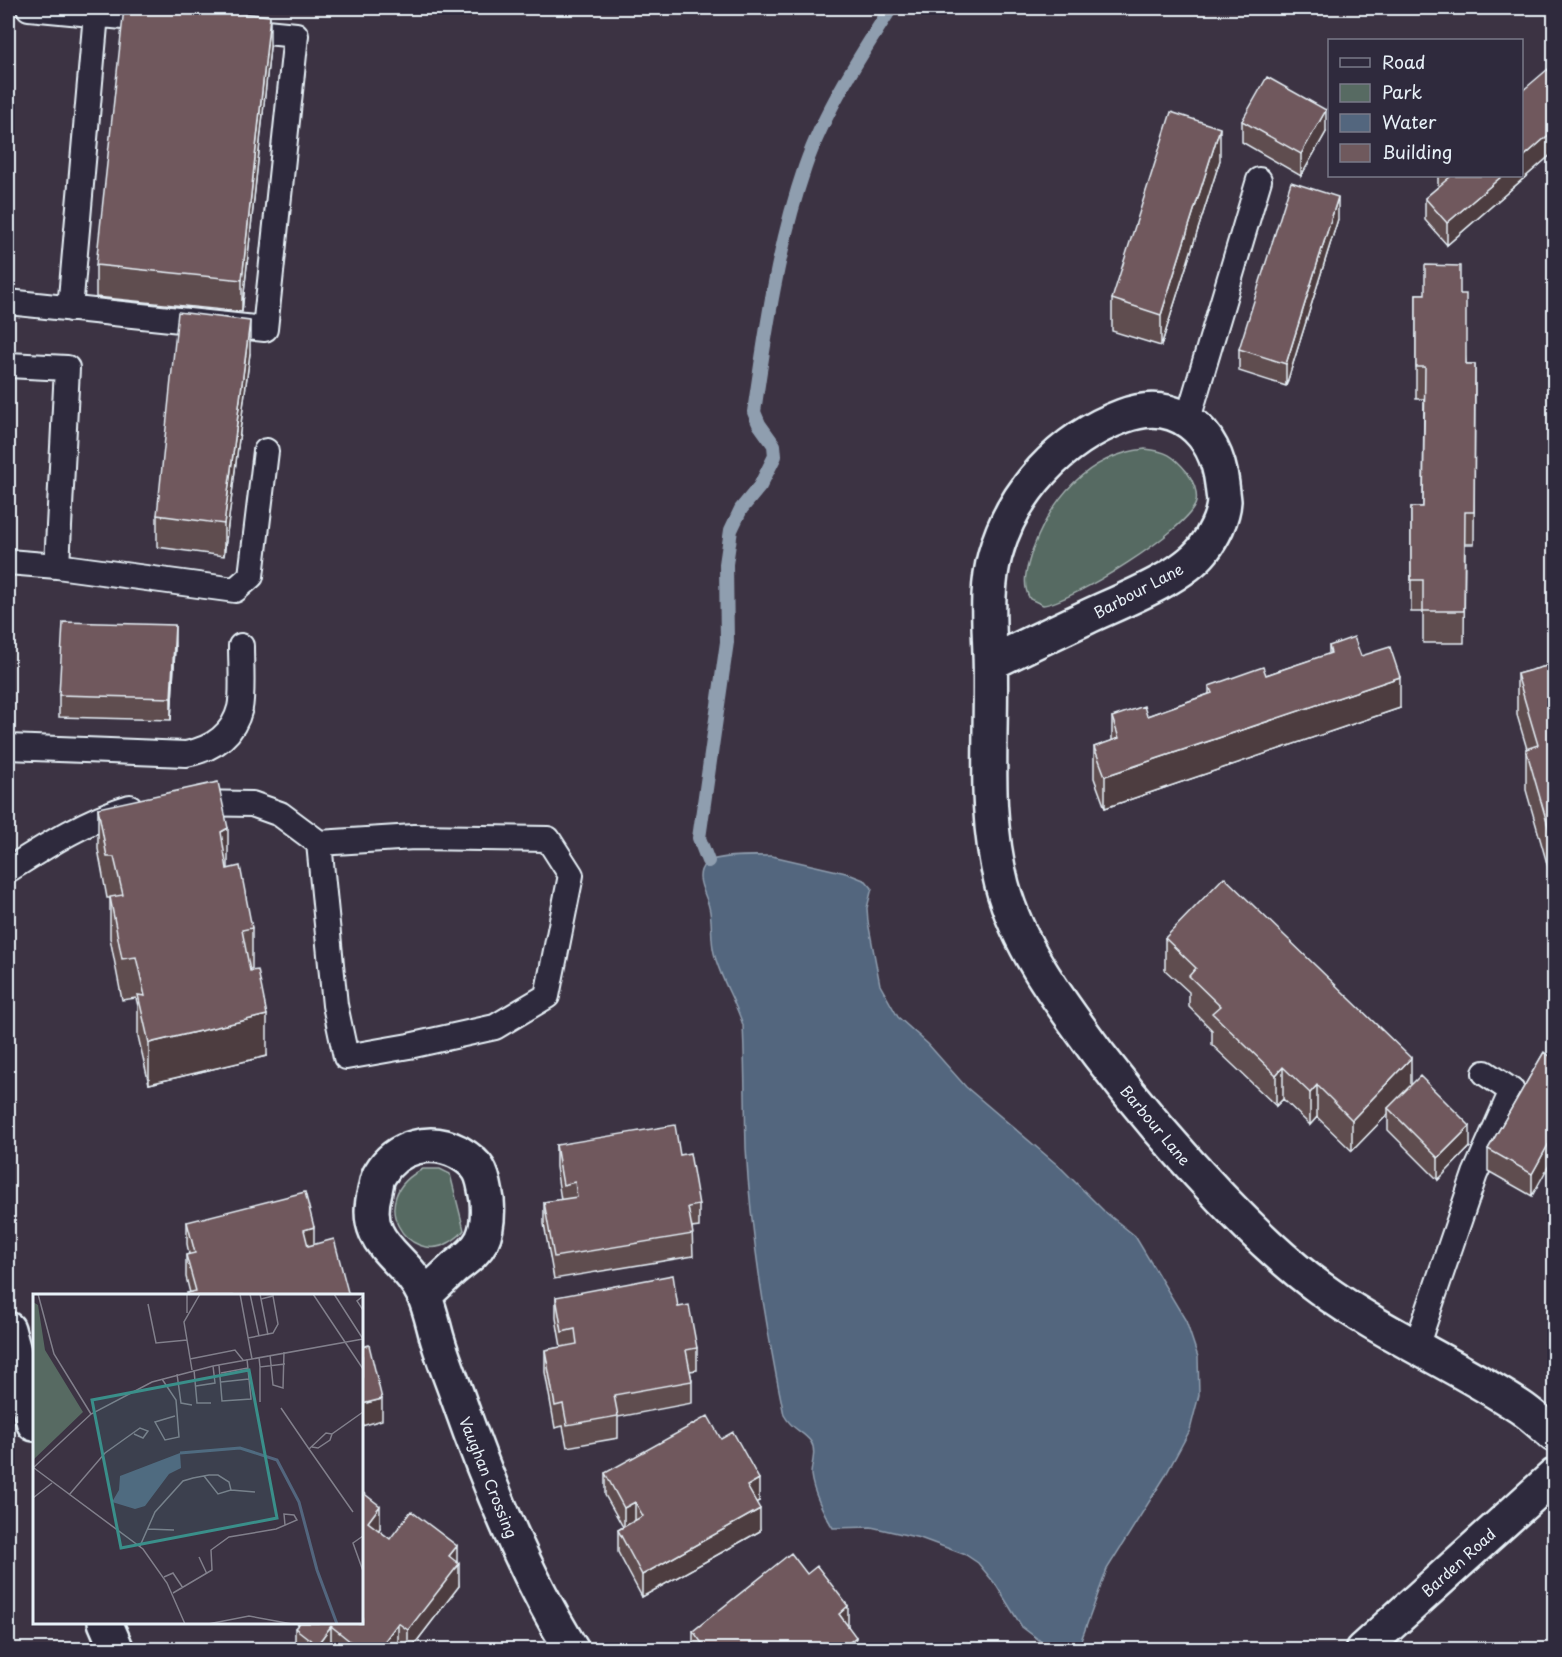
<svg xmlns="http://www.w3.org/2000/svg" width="1562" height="1657" font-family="'Playpen Sans',sans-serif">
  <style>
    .green { fill: #576a62; stroke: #a0aead; stroke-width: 1.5 }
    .water { fill: #53667e; stroke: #8f9eaf; stroke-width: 1.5 }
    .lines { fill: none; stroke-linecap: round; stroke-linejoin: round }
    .stream { stroke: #8f9eaf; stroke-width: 14 }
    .service-casing { stroke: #e8f1f8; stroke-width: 28 }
    .minor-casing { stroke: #e8f1f8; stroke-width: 38 }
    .secondary-casing { stroke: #e8f1f8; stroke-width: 38 }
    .service { stroke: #2f2a3d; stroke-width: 24 }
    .minor { stroke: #2f2a3d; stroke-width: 33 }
    .secondary { stroke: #2f2a3d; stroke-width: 33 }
    .wall { fill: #5f4d50; stroke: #e8f1f8; stroke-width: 1.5 }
    .shaded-wall { fill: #4e3e41; stroke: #e8f1f8; stroke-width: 1.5 }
    .building { fill: #6f595d; stroke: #e8f1f8; stroke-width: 1.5 }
    .labels { text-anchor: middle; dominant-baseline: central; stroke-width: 5; stroke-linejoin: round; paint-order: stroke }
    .street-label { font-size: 15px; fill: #e8f1f8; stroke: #2f2a3d }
    .inset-river { fill: none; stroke: #53667e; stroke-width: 3 }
    .inset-road { fill: none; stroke: #817f8b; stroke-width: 1.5 }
    .view { fill: #3a8f8a; fill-opacity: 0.15; stroke: #3a8f8a; stroke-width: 3 }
    .inset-edge { fill: none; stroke: #e8f1f8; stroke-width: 3 }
  </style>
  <rect width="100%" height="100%" fill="#3c3343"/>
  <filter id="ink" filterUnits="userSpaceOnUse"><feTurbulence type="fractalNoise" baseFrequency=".0167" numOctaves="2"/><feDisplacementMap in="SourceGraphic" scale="12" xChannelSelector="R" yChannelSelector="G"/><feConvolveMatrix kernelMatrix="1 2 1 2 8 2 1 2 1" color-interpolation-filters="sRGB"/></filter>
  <g filter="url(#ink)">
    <path class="green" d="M 1145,449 C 1166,451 1173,455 1187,472 C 1193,480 1198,492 1196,502 C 1190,529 1070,603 1043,605 L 1030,599 C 1021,584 1027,567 1032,551 C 1051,499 1087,455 1145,449 Z
      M 423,1169 L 440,1169 L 450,1174 L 464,1230 C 460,1236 456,1238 450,1242 C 408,1267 363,1198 423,1169 Z"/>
    <path class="water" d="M 772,856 L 846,873 L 866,881 L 872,888 L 867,908 L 868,922 L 880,985 L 898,1017 L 928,1044 L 966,1087 L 1061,1168 L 1104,1211 L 1135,1236 L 1186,1321 L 1198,1357 L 1199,1395 L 1190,1430 L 1164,1478 L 1107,1569 L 1078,1649 L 1051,1649 L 1022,1627 L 996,1585 L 978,1563 L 966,1555 L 920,1538 L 871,1527 L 833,1528 C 824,1514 813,1492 811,1475 C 811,1465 817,1451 811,1442 C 803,1431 792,1430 784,1415 C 766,1328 751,1238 746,1148 C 745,1107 745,1066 743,1025 C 735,1000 720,978 714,953 C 710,937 713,922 709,907 C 706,893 693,877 705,864 C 714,854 759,856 772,856 Z"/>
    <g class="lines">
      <path class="stream" d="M 708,861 L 699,838 L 727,642 L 726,564 L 731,530 L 741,509 L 760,486 L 775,456 L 774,445 L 759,424 L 754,412 C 766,329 778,246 805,167 C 824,112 860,56 891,8"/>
      <g class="service-casing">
        <path id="service" d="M 29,8 L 155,20
          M 8,302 L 265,329 L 296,35 L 237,29
          M 70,309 L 96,14
          M 8,365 L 67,368 L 57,566
          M 1188,419 L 1259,180
          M 8,562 L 57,566 L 235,590 L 251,576 L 266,451
          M 8,747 L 186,754 C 212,749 233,736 240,708 C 243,695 241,662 241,646
          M 191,803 L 252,804 L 280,814 L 319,843 L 414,837 L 548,839 L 571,875 L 547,996 L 495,1027 L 409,1046 L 346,1057 L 335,1005 L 319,843
          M 8,870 C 46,846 86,820 130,807
          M 1416,1347 L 1475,1174 L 1512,1091 L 1485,1073"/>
      </g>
      <g class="minor-casing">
        <path id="minor" d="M 991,663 C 1023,647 1055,632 1087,617 C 1121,601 1180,579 1203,550 C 1213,537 1223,518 1224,501 C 1224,500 1222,485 1222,484 C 1216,431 1176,396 1123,416 C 1061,439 1012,492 995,555 C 986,587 989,621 990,653 C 993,731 982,808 1002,885 C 1019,949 1061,1003 1099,1055 C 1137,1105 1177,1152 1221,1198 C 1252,1230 1284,1262 1320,1288 C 1383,1334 1455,1364 1520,1407 C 1532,1415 1543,1425 1554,1435
          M 424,1296 C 434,1287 444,1277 454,1268 C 465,1259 475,1253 482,1240 C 488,1228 488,1213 487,1200 C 485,1190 484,1178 479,1170 C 475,1163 465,1156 458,1152 C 431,1138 396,1146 380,1174 C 377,1178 376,1186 375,1191 C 360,1246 405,1254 424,1295 C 430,1309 433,1324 437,1338 C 443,1359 451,1378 458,1398 C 487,1481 525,1575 572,1650
          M 1362,1650 L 1554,1476"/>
      </g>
      <g class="secondary-casing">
        <path id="secondary" d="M 8,1329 L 34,1424
          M 105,1622 L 117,1650"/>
      </g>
      <use href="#service" class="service"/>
      <use href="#minor" class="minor"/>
      <use href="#secondary" class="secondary"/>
    </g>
    <path class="wall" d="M 270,47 L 242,312 L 96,297 L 96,265 Z
      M 1554,77 L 1554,152 L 1447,245 L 1425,220 L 1425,198 L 1439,186 L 1438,185 L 1438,176 L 1521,176 Z
      M 1242,121 L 1326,132 L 1301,176 L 1242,142 Z
      M 1220,160 L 1161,346 L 1112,331 L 1112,299 Z
      M 1338,219 L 1286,386 L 1239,371 L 1239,349 Z
      M 1416,294 L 1460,294 L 1466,364 L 1475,364 L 1474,544 L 1465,544 L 1464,643 L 1423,643 L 1423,612 L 1411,612 L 1411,507 L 1423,507 L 1424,399 L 1416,399 Z
      M 250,353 L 224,556 L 157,547 L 157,515 Z
      M 1329,646 L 1361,656 L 1400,708 L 1105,808 L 1094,778 L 1094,747 L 1112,741 L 1112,717 L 1147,716 L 1209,694 L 1209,686 L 1266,675 L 1329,654 Z
      M 175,647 L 171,720 L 59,717 L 59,695 Z
      M 1554,664 L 1554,888 L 1526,790 L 1526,749 L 1527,749 L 1517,715 L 1517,674 Z
      M 98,808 L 228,869 L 252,928 L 252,969 L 250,969 L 267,1056 L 149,1084 L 138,1036 L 138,1006 L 136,998 L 122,1000 L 110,938 L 110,898 L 107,898 L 98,849 Z
      M 1165,938 L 1411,1085 L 1470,1147 L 1438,1180 L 1388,1130 L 1388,1114 L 1352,1151 L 1317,1117 L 1310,1125 L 1283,1099 L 1276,1106 L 1212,1045 L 1212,1030 L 1189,1007 L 1189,992 L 1165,970 Z
      M 1544,1052 L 1532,1196 L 1488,1171 L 1488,1149 Z
      M 556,1145 L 680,1155 L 699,1205 L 699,1227 L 692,1228 L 693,1256 L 554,1279 L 544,1224 L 544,1202 L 561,1200 L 556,1167 Z
      M 187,1222 L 314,1244 L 349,1296 L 187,1296 L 187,1293 L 190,1293 L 186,1277 L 186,1255 L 189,1254 L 187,1244 Z
      M 556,1297 L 678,1307 L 697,1348 L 697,1370 L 690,1371 L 692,1381 L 692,1403 L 618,1417 L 618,1438 L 567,1447 L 563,1426 L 555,1428 L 545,1372 L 545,1350 L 561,1347 L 556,1318 Z
      M 721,1439 L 759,1501 L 756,1502 L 760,1531 L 642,1597 L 618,1552 L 618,1530 L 623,1527 L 605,1495 L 605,1473 Z
      M 362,1492 L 380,1528 L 378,1530 L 390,1539 L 457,1562 L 459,1586 L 410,1650 L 404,1650 L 398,1644 L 394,1650 L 333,1650 L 331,1648 L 330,1650 L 295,1650 L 295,1628 L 299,1624 L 297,1623 L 362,1623 Z
      M 848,1626 L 856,1650 L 693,1650 L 693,1631 Z"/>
    <path class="shaded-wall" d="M 270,16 L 270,47 L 242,312 L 242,280 Z
      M 1326,110 L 1326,132 L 1301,176 L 1301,154 Z
      M 1220,128 L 1220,160 L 1161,346 L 1161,315 Z
      M 1554,130 L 1554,152 L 1447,245 L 1447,223 L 1502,176 L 1521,176 L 1521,159 Z
      M 1338,197 L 1338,219 L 1286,386 L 1286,364 Z
      M 250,321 L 250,353 L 224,556 L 224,524 Z
      M 175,625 L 175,647 L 171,720 L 171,698 Z
      M 1400,677 L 1400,708 L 1105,808 L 1105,776 Z
      M 228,828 L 228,869 L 221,873 L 221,832 Z
      M 267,1015 L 267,1056 L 149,1084 L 149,1043 Z
      M 1411,1058 L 1411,1090 L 1388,1108 L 1388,1114 L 1352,1151 L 1352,1120 Z
      M 1283,1067 L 1283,1099 L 1276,1106 L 1276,1075 Z
      M 1317,1085 L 1317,1117 L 1310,1125 L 1310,1093 Z
      M 1470,1126 L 1470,1147 L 1438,1180 L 1438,1158 Z
      M 1554,1134 L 1554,1156 L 1532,1196 L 1532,1174 Z
      M 314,1227 L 314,1249 L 304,1252 L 304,1230 Z
      M 382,1399 L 382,1420 L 362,1426 L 362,1404 Z
      M 759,1479 L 759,1501 L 747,1507 L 747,1486 Z
      M 635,1502 L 635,1524 L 624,1530 L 624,1508 Z
      M 380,1506 L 380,1528 L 368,1544 L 368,1522 Z
      M 760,1509 L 760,1531 L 642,1597 L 642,1575 Z
      M 457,1546 L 457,1567 L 459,1564 L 459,1586 L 410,1650 L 408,1650 L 408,1630 L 449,1556 Z
      M 848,1606 L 848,1628 L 839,1614 Z
      M 398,1623 L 398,1644 L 394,1650 L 378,1650 Z
      M 331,1626 L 331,1648 L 330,1650 L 317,1650 L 317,1645 Z
      M 856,1637 L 856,1650 L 840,1650 Z"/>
    <path class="building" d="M 124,8 L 190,8 L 270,16 L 242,280 L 96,265 Z
      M 1548,69 L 1554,77 L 1554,130 L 1521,159 L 1521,92 Z
      M 1267,77 L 1326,110 L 1301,154 L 1242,121 Z
      M 1171,112 L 1220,128 L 1161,315 L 1112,299 Z
      M 1449,176 L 1502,176 L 1447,223 L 1425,198 L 1450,177 Z
      M 1291,182 L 1338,197 L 1286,364 L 1239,349 Z
      M 1425,265 L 1460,266 L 1460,294 L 1466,294 L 1466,364 L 1475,364 L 1474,512 L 1465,512 L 1464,611 L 1423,611 L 1423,580 L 1411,580 L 1411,507 L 1423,507 L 1425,367 L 1416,367 L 1416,294 L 1425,294 Z
      M 178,312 L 250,321 L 224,524 L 157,515 Z
      M 63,622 L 175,625 L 171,698 L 59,695 Z
      M 1354,637 L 1361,656 L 1390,647 L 1400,677 L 1105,776 L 1094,747 L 1119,738 L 1112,717 L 1144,706 L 1147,716 L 1212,693 L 1209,686 L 1263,667 L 1266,675 L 1331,653 L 1329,646 Z
      M 1554,664 L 1554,847 L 1526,749 L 1538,745 L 1517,674 Z
      M 218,782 L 228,828 L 221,832 L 227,869 L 240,866 L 252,928 L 242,930 L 250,971 L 258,970 L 267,1015 L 149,1043 L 138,995 L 145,996 L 136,957 L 122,959 L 110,897 L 123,895 L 114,857 L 107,857 L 98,808 Z
      M 1224,877 L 1411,1058 L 1352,1120 L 1317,1085 L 1310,1093 L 1283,1067 L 1276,1075 L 1212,1013 L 1220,1006 L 1189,976 L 1196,968 L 1165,938 Z
      M 1544,1052 L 1554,1059 L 1554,1134 L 1532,1174 L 1488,1149 Z
      M 1420,1076 L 1470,1126 L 1438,1158 L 1388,1108 Z
      M 675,1125 L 680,1155 L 690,1153 L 699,1205 L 688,1207 L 693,1234 L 554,1257 L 544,1202 L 577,1197 L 575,1182 L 563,1185 L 556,1145 Z
      M 305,1192 L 314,1227 L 304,1230 L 308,1246 L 334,1239 L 349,1296 L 187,1296 L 187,1293 L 196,1291 L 186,1255 L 195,1253 L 187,1222 Z
      M 673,1275 L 678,1307 L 689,1305 L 697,1348 L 686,1350 L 692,1381 L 614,1395 L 618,1416 L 567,1425 L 563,1404 L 555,1406 L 545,1350 L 577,1344 L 575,1329 L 562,1332 L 556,1297 Z
      M 369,1345 L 382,1399 L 362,1404 L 362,1347 Z
      M 708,1416 L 721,1439 L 733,1432 L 759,1479 L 747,1486 L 760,1509 L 642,1575 L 618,1530 L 643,1516 L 635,1502 L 624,1508 L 605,1473 Z
      M 362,1492 L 380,1506 L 368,1522 L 390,1539 L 411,1511 L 457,1546 L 449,1556 L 459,1564 L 408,1630 L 398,1623 L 378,1650 L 361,1650 L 331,1626 L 317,1645 L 295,1628 L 300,1623 L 362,1623 Z
      M 791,1553 L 807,1574 L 817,1566 L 848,1606 L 839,1614 L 856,1637 L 840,1650 L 733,1650 L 731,1647 L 727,1650 L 707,1650 L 693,1631 Z"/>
  </g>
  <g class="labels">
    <g class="street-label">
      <text transform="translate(1138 590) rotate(-28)">Barbour Lane</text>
      <text transform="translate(1156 1125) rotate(50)">Barbour Lane</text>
      <text transform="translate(489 1477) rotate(68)">Vaughan Crossing</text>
      <text transform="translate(1458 1562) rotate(-42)">Barden Road</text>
    </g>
  </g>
  <g transform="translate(33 1294)">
    <rect width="330" height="330" fill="#3c3343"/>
    <path d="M 0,8 L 5,11 L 12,56 L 50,118 L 0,166 Z" fill="#576a62"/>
    <path d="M 147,159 L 148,174 L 136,180 L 112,212 L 102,215 L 79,208 L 86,196 L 87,182 Z" fill="#53667e"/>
    <path class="inset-river" d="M 147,159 L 207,154 L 244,166 L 266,208 L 284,276 L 304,330"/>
    <path class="inset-road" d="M 5,0 L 21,60 L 58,120M 207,0 L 219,65M 217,0 L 226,42M 280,0 L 330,75M 301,0 L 330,45M 330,2 L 324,7 L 330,16M 228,5 L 235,41M 115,10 L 123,49 L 154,46M 154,19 L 154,0M 215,44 L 240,39 L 245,30 L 240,2 L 228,5 L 227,0M 237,61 L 240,91 L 250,94 L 251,58M 226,63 L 227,73 L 252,70M 157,65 L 202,56 L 210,66M 186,71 L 189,107 L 218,105 L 214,65M 227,73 L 227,108M 159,76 L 151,28 L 167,0M 161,76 L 164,109 L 178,109M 188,79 L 215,74M 144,80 L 148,109 L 159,111M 129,85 L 143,106 L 146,143 L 132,146 L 122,128 L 142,122M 188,88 L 216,85M 163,92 L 182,89 L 180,72M 248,114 L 276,155M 299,140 L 293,139 L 276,155 L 320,218M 279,153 L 285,154 L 297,146 L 299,140 L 330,118M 0,174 L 58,120 L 119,88 L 180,72 L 330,45M 1,174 L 110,255 L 134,289 L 152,330M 198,196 L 222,198M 36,201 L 72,159 L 107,134 L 115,137 L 110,144 L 101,140M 0,204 L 19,189M 114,235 L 141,236M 330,242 L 320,249 L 330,277M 107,252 L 122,218 L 150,187 L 160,184 L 176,181 L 185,181 L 196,188 L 198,196 L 185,200 L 171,182M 166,263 L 174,280M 131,283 L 140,279 L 150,294M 140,299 L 179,276 L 178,256 L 196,243 L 243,235 L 264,226 L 261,221 L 251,220 L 252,231M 175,330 L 216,322 L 259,330"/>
    <path class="view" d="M 216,76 L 244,224 L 88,254 L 59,106 Z"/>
    <rect width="330" height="330" class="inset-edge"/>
  </g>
  <rect width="1562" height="1657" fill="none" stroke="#2f2a3d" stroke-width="30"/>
  <rect x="15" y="15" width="1532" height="1627" fill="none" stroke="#e8f1f8" stroke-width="2" filter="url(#ink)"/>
  <rect x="1328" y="39" width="195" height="138" fill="#2f2a3d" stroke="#797a88" stroke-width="1.5"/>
  <rect x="1340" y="58" width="30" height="9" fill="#2f2a3d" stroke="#797a88" stroke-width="1.5"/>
  <text x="1382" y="69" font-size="18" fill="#e8f1f8">Road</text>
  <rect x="1340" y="84" width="30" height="18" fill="#576a62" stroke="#797a88" stroke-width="1.5"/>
  <text x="1382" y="99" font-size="18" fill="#e8f1f8">Park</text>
  <rect x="1340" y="114" width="30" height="18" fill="#53667e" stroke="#797a88" stroke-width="1.5"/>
  <text x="1382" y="129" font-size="18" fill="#e8f1f8">Water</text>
  <rect x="1340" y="144" width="30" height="18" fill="#6f595d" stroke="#797a88" stroke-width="1.5"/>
  <text x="1382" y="159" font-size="18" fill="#e8f1f8">Building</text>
</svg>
